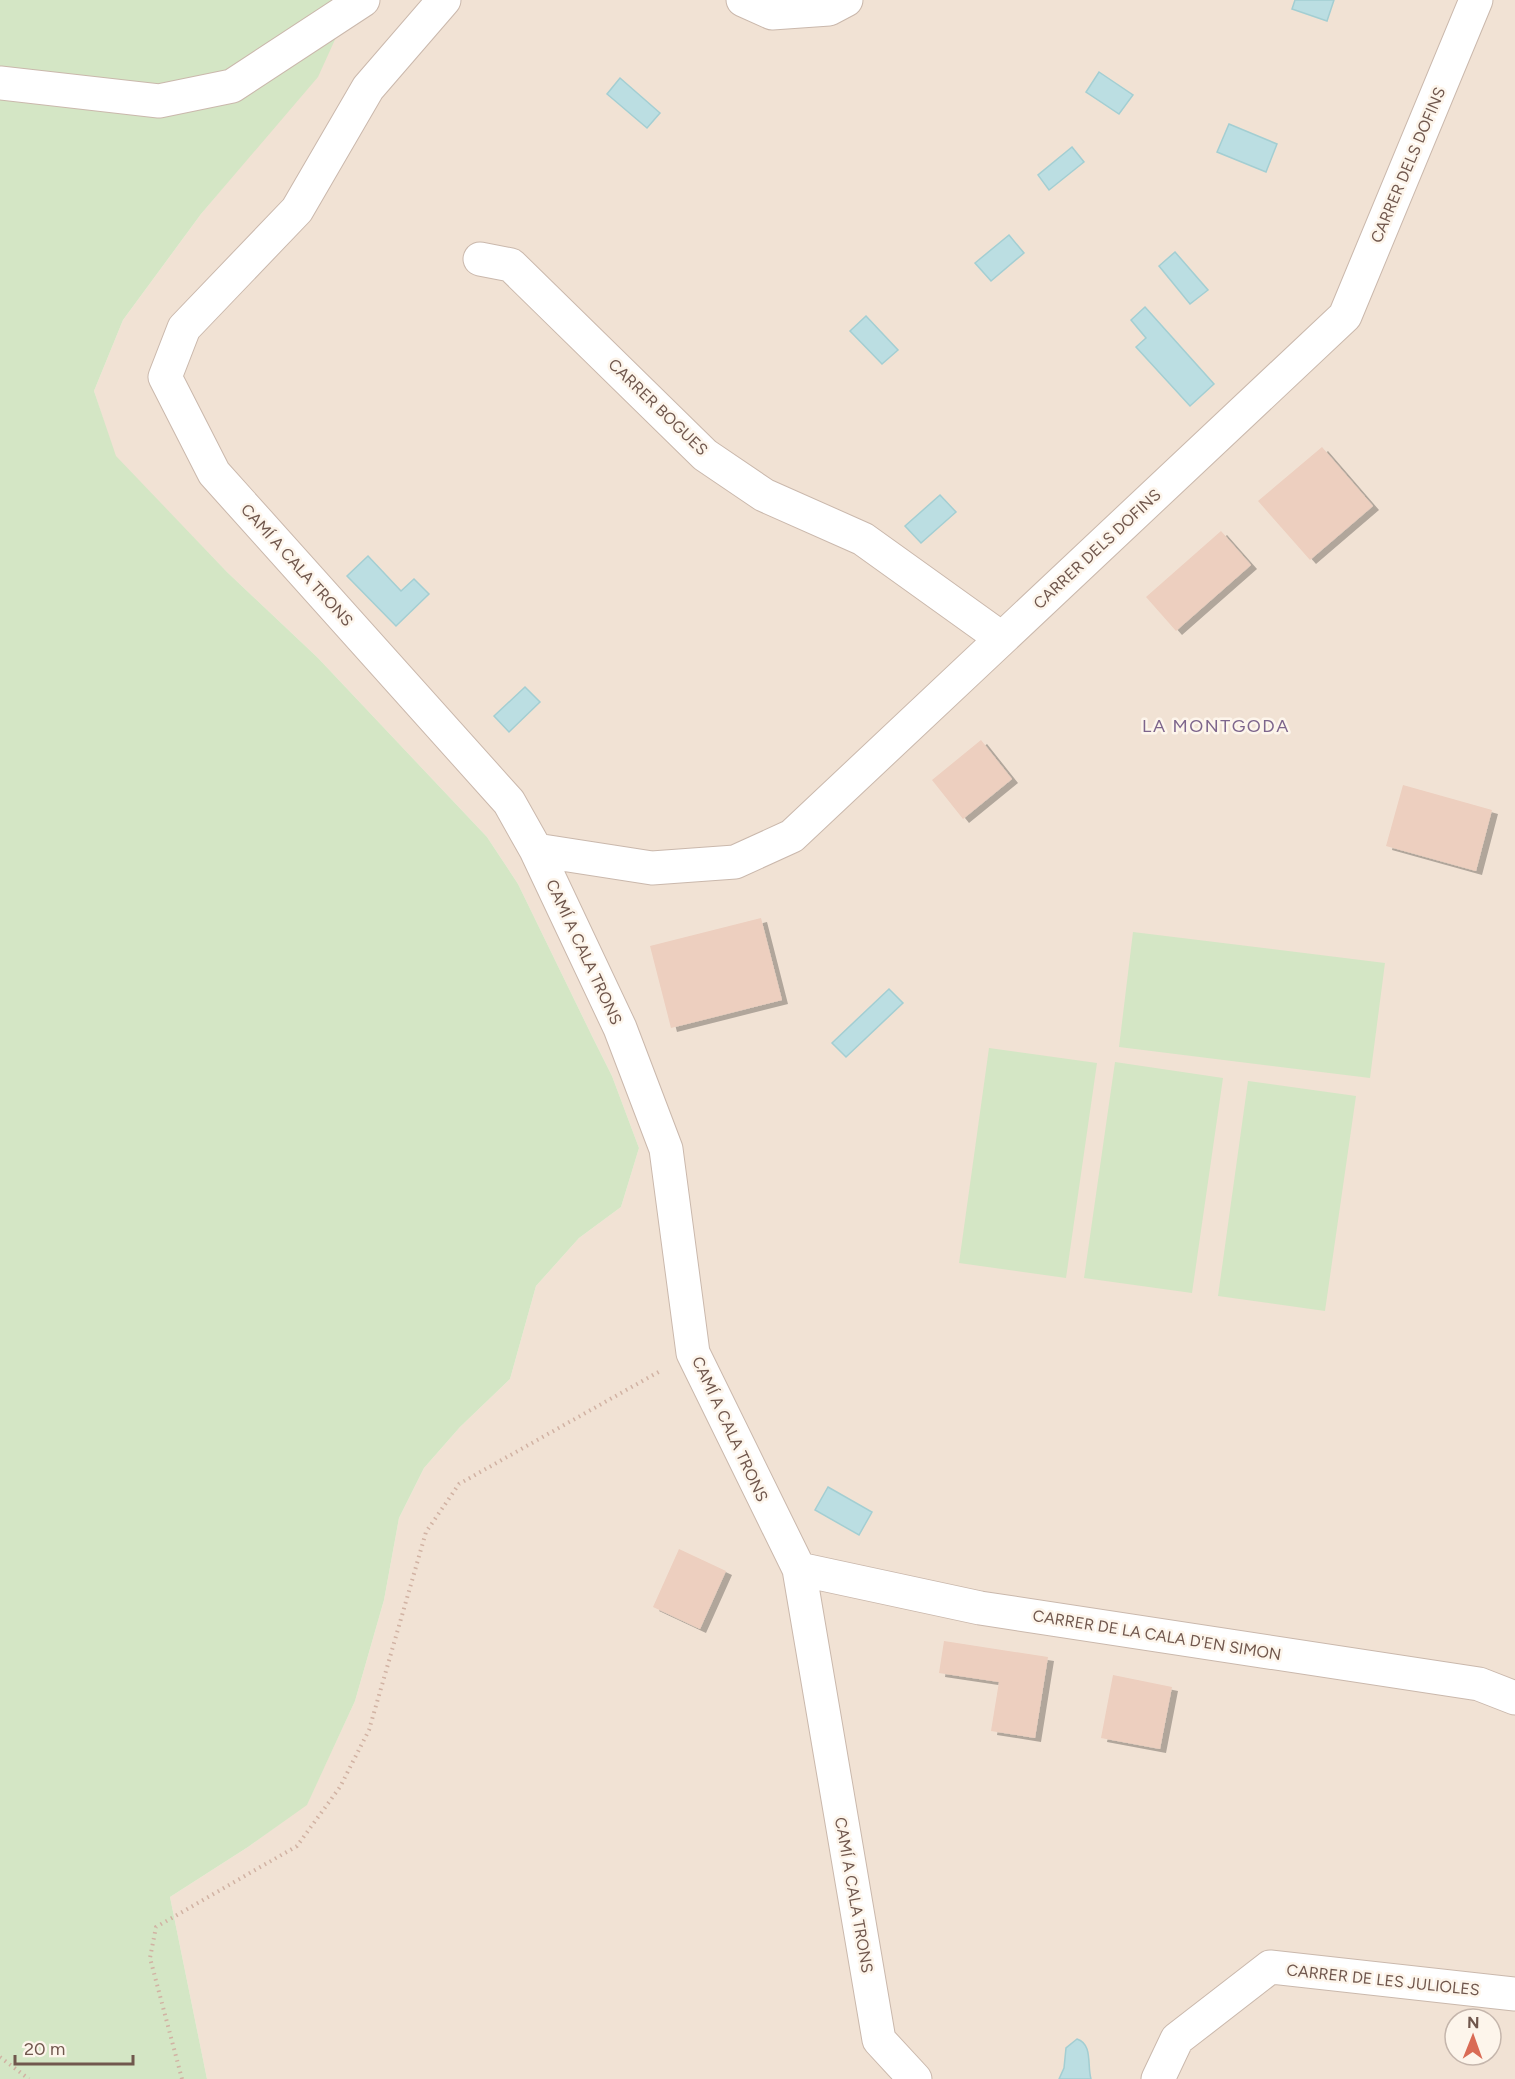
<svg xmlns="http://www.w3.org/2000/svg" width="1515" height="2079" font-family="Figtree,sans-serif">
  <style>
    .residential { fill: #f1e2d4; fill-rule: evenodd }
    .green { fill: #d4e6c5 }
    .water { fill: #bbdee2; stroke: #a3ced2; stroke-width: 1.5 }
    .building { fill: #edcfbf; filter: url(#shadow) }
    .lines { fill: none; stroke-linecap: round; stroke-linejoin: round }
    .minor-casing { stroke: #cab8ac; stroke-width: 35 }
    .path { stroke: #d1b2a3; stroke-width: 4; stroke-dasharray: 1.5 4.5; stroke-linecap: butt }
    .minor { stroke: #fff; stroke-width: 33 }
    .labels { text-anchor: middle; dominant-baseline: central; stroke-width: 5; stroke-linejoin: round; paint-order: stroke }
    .street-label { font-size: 16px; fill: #70574d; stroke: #fdf5eb }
    .neighbourhood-label { font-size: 18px; letter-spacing: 1.5px; fill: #7d658c; stroke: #fdf5eb }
  </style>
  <defs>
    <filter id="shadow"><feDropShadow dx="6" dy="4" stdDeviation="0" flood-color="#0004"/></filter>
  </defs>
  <rect width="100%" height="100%" fill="#faf1e5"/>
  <path class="residential" d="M 353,0 L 1515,0 L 1515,2079 L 207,2079 L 170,1897 L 248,1847 L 307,1804 L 355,1701 L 384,1600 L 399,1518 L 424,1468 L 460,1427 L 510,1379 L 536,1286 L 579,1238 L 621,1207 L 639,1148 L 612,1076 L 592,1036 L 518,884 L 487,837 L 318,658 L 227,572 L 115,456 L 94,391 L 123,320 L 201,214 L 257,147 ZM 1455,2019 L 1491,2019 L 1491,2055 L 1455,2055 Z"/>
  <path class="green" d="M 0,0 L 353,0 L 318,77 L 201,214 L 123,320 L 94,391 L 116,456 L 227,572 L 318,658 L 487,837 L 518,884 L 592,1036 L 612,1076 L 639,1148 L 621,1207 L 579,1238 L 536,1286 L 510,1379 L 460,1427 L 424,1468 L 399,1518 L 384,1600 L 355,1701 L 307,1805 L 248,1847 L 170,1897 L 207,2079 L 0,2079 Z
    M 1133,932 L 1385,963 L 1370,1078 L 1119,1047 Z
    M 989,1048 L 1097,1063 L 1066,1278 L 959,1263 Z
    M 1115,1062 L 1223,1078 L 1192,1293 L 1084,1278 Z
    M 1248,1081 L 1356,1096 L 1325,1311 L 1218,1296 Z"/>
  <path class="water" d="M 1295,0 L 1334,0 L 1327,21 L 1292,9 Z
    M 1099,72 L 1133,95 L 1119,114 L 1086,92 Z
    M 620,78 L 660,113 L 647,128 L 607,94 Z
    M 1229,124 L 1277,144 L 1266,172 L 1217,152 Z
    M 1072,147 L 1084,162 L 1049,190 L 1038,175 Z
    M 1009,235 L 1024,253 L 991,281 L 975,263 Z
    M 1175,252 L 1208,290 L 1190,304 L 1159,266 Z
    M 1145,307 L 1214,384 L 1190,406 L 1136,347 L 1146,338 L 1131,320 Z
    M 866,316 L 898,350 L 882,364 L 850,331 Z
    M 940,495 L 956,512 L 921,543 L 905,526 Z
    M 368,556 L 401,591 L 414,579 L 429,594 L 396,626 L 347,576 Z
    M 525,687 L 540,702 L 509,732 L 494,716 Z
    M 889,989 L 903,1003 L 846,1057 L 832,1043 Z
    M 828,1487 L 872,1512 L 859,1535 L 815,1510 Z
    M 1077,2039 C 1093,2044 1087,2066 1091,2079 L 1059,2079 L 1064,2068 L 1066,2048 Z"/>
  <path class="building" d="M 1322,447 L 1373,506 L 1310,560 L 1258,501 Z
    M 1221,531 L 1251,565 L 1176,631 L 1146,597 Z
    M 981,740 L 1012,779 L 963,819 L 932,780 Z
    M 1403,785 L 1492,810 L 1476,871 L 1386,846 Z
    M 761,918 L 782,1000 L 671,1028 L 650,946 Z
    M 679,1549 L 726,1571 L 700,1629 L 653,1607 Z
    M 944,1641 L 1048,1657 L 1035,1738 L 991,1731 L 999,1682 L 939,1673 Z
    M 1113,1675 L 1172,1687 L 1160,1749 L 1101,1738 Z"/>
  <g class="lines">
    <g class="minor-casing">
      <path id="minor" d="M 444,0 L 368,88 L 297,210 L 184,328 L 165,377 L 214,473 L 509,802 L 536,850 L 620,1028 L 666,1149 L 693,1353 L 799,1569 L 879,2040 L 915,2079
        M 743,0 L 772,13 L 829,9 L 846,0
        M 0,83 L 159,101 L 232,86 L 363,0
        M 480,259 L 511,265 L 705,455 L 764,495 L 863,539 L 1001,638
        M 536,850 L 652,868 L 735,862 L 792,836 L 1345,316 L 1476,0
        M 799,1569 L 980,1608 L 1479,1684 L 1515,1698
        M 1158,2079 L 1177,2039 L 1270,1967 L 1515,1994"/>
    </g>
    <path class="path" d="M 0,2057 L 29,2079
      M 182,2079 L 150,1958 L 156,1927 L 297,1846 L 340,1787 L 369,1730 L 426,1532 L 459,1484 L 662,1370"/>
    <use href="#minor" class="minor"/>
  </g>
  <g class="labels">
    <g class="street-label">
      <text transform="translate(1408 165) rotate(-67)">CARRER DELS DOFINS</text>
      <text transform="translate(658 407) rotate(44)">CARRER BOGUES</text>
      <text transform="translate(1097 549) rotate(-43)">CARRER DELS DOFINS</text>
      <text transform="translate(297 565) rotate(48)">CAMÍ A CALA TRONS</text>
      <text transform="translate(584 952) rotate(65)">CAMÍ A CALA TRONS</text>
      <text transform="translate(730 1429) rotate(65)">CAMÍ A CALA TRONS</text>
      <text transform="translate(1157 1635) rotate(9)">CARRER DE LA CALA D'EN SIMON</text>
      <text transform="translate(854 1895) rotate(80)">CAMÍ A CALA TRONS</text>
      <text transform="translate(1383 1980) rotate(6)">CARRER DE LES JULIOLES</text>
    </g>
    <g class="neighbourhood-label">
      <text x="1216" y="726">LA MONTGODA</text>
    </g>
  </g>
  <g transform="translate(1473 2037) rotate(1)"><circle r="28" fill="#fdf5eb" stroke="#c5b6ac" stroke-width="1.5"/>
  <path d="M0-4.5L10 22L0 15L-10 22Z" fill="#d96b55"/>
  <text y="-9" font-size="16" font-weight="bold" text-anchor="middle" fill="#70574d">N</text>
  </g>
  <path d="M15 2055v9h118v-9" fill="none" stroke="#70574d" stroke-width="3"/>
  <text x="24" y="2055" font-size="18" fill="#70574d" stroke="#fdf5eb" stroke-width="4.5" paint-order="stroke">20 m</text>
</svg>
